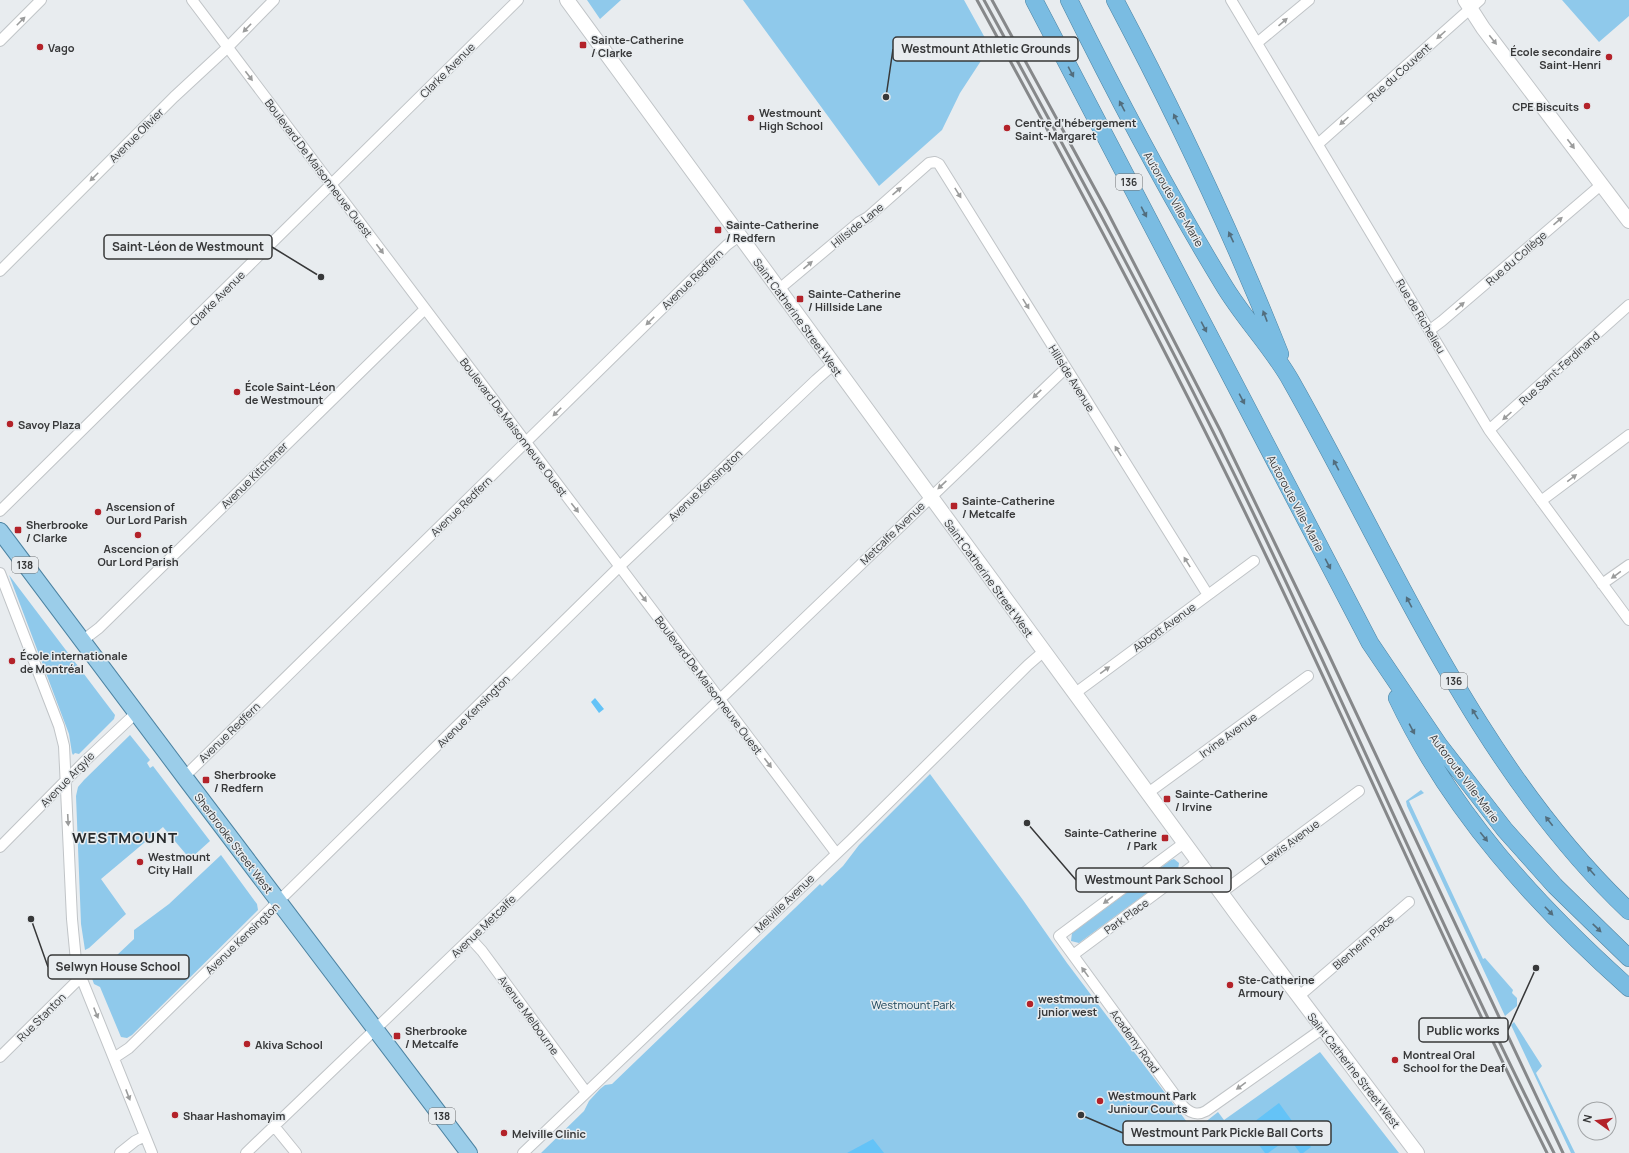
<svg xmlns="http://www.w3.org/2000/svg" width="1629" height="1153" font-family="Manrope,sans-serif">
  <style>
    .green { fill: #8fc9eb }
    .water { fill: #64c3f7 }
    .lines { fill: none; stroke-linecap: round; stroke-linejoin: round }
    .minor-casing { stroke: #c0c4c7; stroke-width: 12 }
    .secondary-casing { stroke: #c0c4c7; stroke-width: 16 }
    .primary-casing { stroke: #4c83a2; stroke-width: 18 }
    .trunk-casing { stroke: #4c83a2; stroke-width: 18 }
    .minor { stroke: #fff; stroke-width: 10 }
    .secondary { stroke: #fff; stroke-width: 14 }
    .primary { stroke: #9bcde9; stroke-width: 16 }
    .trunk { stroke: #7abce2; stroke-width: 17 }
    .rail { stroke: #86888a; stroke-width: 3 }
    .oneway { fill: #9b9c9c }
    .oneway2 { fill: #526d7d }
    .poi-dot { fill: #b32229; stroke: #e8ecef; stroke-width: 1.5 }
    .labels { text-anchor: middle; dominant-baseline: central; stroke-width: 3; stroke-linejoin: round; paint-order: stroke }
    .shield { fill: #e8ecef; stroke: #6c6e70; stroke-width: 1 }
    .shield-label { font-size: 10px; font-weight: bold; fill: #373839 }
    .poi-label { font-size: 11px; font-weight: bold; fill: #373839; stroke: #e8ecef; text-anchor: start }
    .street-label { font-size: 11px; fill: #373839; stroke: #e8ecef }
    .park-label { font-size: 11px; fill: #1b4459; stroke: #e8ecef }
    .district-label { font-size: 15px; font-weight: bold; letter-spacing: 1px; fill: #282b2d; stroke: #e8ecef }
    .leader { fill: none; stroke: #373839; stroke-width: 1.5 }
    .callout-dot { fill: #373839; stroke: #e8ecef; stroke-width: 1.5 }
    .callout { fill: #e8ecef; stroke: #373839; stroke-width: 1.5 }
    .callout-label { font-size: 12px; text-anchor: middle; font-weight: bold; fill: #373839 }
  </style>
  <rect width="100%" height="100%" fill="#e8ecef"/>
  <path class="green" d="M 587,0 L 621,0 L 600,19 Z
    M 743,0 L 964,0 L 990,47 L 960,93 L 942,130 L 879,186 Z
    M 1562,0 L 1629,0 L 1629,16 L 1599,42 Z
    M 9,575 L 115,715 L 114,719 L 79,754 L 75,753 L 73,755 L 72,753 L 69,734 Z
    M 130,735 L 150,760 L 147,763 L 150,768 L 153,766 L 210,841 L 190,859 L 163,827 L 101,879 L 126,914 L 89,948 L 85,950 L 81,924 L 76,796 L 78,787 L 84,780 Z
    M 930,774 L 1023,900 L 1067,963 L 1190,1126 L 1194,1124 L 1204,1123 L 1218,1112 L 1224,1120 L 1320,1052 L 1399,1153 L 541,1153 L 584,1111 L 589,1101 L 600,1089 L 605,1085 L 612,1084 L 820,884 L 822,886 L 843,866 L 859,845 Z
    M 1421,790 L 1424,793 L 1409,801 L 1483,959 L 1485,958 L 1513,990 L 1512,993 L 1517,998 L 1517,1006 L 1505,1016 L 1407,806 L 1406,801 Z
    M 221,855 L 257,904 L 258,910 L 132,1035 L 127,1038 L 121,1037 L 100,987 L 94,984 L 90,973 L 95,967 L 97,974 L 134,939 L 134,930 L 169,904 Z
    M 1174,859 L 1179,863 L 1178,870 L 1079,943 L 1071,941 L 1072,933 L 1171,860 Z
    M 1514,1022 L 1542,1066 L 1536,1073 L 1575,1153 L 1571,1153 L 1511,1025 Z"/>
  <path class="water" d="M 595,698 L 604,709 L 599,713 L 591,702 Z
    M 1279,1103 L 1311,1147 L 1303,1153 L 1300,1153 L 1289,1138 L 1268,1153 L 1265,1153 L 1246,1128 Z
    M 873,1139 L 884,1153 L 847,1153 Z"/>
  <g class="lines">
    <g class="minor-casing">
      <path id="minor" d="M 192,0 L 836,853
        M 1231,0 L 1489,430 L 1629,620
        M 0,41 L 41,0
        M 1257,43 L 1309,0
        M 1318,144 L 1480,0
        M 0,271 L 174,97 L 228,47 L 274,0
        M 778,290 L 859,222 L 868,217 L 929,163 L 935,162 L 939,164 L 1208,595
        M 1430,330 L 1442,321 L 1602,184
        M 1489,430 L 1629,305
        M 1541,501 L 1629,435
        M 0,511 L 518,0
        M 0,573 L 59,726 L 64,746 L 72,919 L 76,961 L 81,977 L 152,1153
        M 1602,584 L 1629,565
        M 82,641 L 99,628 L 425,309
        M 1074,694 L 1254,561
        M 184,777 L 727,245 L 739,236
        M 1148,793 L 1308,676
        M 1184,843 L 1059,936 L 1183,1106 C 1190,1113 1197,1116 1206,1111 L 1322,1029
        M 0,847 L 85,761 L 136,713
        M 1221,893 L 1359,791
        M 471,939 L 482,951 L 586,1092
        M 1073,955 L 1198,862
        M 1298,997 L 1409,902
        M 0,1057 L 81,977
        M 114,1058 L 129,1048 L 620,566 L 816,380 L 833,365
        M 274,1126 L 296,1153
        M 120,1153 L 135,1141 L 145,1136
        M 246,1153 L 1066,368
        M 523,1153 L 851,840 L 1028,665 L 1043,652"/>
    </g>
    <g class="secondary-casing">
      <path id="secondary" d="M 567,0 L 1238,916 L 1417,1153
        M 1465,0 L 1483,28 L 1629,221"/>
    </g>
    <g class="primary-casing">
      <path id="primary" d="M 0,531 L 189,783 L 469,1153"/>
    </g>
    <g class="trunk-casing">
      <path id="trunk" d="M 1034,0 L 1370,643 L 1439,745 L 1505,830 L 1555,886 L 1629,958
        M 1069,0 C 1117,97 1167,192 1223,284 C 1243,318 1272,347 1291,381 C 1393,561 1477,767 1629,911
        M 1115,0 C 1176,115 1232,233 1280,354
        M 1397,698 C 1451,812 1536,905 1629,988"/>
    </g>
    <use href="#minor" class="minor"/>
    <use href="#secondary" class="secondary"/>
    <use href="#primary" class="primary"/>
    <use href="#trunk" class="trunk"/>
    <path class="rail" d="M 977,0 C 1078,185 1178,371 1269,562 C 1363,758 1450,958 1547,1153
      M 984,0 C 1078,172 1172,344 1257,521 C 1358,731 1449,945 1554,1153
      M 992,0 L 1107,211 L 1220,430 L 1327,651 L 1563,1153"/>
  </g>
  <defs><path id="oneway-solid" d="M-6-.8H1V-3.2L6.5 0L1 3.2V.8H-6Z"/></defs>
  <g class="oneway">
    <use href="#oneway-solid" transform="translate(21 21) rotate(-45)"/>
    <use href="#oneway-solid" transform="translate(1283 22) rotate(-41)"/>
    <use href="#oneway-solid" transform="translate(247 28) rotate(134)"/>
    <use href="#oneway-solid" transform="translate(1441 35) rotate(138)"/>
    <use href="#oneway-solid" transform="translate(1493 40) rotate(52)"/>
    <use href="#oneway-solid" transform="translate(249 76) rotate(53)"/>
    <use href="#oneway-solid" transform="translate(1344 121) rotate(138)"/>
    <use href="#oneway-solid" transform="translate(1571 144) rotate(53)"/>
    <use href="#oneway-solid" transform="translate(94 177) rotate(135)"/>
    <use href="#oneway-solid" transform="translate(897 191) rotate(-41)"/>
    <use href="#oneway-solid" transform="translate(958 193) rotate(58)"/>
    <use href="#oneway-solid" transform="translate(1558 221) rotate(-41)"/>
    <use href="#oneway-solid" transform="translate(380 249) rotate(53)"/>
    <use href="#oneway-solid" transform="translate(808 265) rotate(-40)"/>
    <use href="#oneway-solid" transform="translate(1026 304) rotate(58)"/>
    <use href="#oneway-solid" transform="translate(1460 306) rotate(-41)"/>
    <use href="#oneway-solid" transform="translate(650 321) rotate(135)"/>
    <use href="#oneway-solid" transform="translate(1037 394) rotate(136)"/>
    <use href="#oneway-solid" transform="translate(557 412) rotate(135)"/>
    <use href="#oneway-solid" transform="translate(1507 416) rotate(138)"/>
    <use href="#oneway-solid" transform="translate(1118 451) rotate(-122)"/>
    <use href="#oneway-solid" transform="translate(1572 478) rotate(-37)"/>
    <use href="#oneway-solid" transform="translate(942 485) rotate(137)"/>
    <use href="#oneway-solid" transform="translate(575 508) rotate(52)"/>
    <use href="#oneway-solid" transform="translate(1187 562) rotate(-122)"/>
    <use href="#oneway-solid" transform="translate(1616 575) rotate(144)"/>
    <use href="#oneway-solid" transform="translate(643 597) rotate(53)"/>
    <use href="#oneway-solid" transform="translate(1105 670) rotate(-36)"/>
    <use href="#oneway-solid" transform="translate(768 763) rotate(53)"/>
    <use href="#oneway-solid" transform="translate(68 820) rotate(87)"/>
    <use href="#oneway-solid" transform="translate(1108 900) rotate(143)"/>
    <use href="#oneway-solid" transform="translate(1085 972) rotate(-126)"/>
    <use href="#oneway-solid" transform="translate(96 1013) rotate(68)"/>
    <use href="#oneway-solid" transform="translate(1241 1086) rotate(144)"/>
    <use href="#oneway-solid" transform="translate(128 1095) rotate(69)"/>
  </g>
  <g class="oneway2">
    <use href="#oneway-solid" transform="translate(1071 72) rotate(62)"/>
    <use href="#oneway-solid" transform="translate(1122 106) rotate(-118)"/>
    <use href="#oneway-solid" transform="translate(1176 119) rotate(-116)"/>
    <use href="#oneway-solid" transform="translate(1144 212) rotate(62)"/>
    <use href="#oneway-solid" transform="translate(1231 237) rotate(-115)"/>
    <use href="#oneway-solid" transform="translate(1265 316) rotate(-111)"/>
    <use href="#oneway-solid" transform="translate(1204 327) rotate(62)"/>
    <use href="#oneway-solid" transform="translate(1242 399) rotate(62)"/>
    <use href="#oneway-solid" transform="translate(1336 465) rotate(-118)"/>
    <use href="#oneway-solid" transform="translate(1328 564) rotate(62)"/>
    <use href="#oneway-solid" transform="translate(1409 602) rotate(-118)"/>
    <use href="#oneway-solid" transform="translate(1475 714) rotate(-122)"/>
    <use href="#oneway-solid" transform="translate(1412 729) rotate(62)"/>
    <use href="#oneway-solid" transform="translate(1549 821) rotate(-128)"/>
    <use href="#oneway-solid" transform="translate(1484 837) rotate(51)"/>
    <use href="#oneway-solid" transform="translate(1591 871) rotate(-131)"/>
    <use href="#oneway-solid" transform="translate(1549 911) rotate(46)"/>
    <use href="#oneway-solid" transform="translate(1597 928) rotate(44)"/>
  </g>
  <g class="poi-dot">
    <rect x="579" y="41" width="8" height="8" rx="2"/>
    <circle cx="40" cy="47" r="4"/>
    <circle cx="1609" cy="57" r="4"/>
    <circle cx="1587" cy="106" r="4"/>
    <circle cx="751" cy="118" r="4"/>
    <circle cx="1007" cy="128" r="4"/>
    <rect x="714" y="226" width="8" height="8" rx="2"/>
    <rect x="796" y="295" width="8" height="8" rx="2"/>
    <circle cx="237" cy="392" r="4"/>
    <circle cx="10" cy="424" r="4"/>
    <rect x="950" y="502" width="8" height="8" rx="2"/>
    <circle cx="98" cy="512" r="4"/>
    <rect x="14" y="526" width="8" height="8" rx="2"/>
    <circle cx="138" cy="535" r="4"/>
    <circle cx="12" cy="661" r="4"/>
    <rect x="202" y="776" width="8" height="8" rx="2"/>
    <rect x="1163" y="795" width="8" height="8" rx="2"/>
    <rect x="1161" y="834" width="8" height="8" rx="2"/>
    <circle cx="140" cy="862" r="4"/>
    <circle cx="1230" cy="985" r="4"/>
    <circle cx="1030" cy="1004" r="4"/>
    <rect x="393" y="1032" width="8" height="8" rx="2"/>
    <circle cx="247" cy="1044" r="4"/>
    <circle cx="1395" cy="1060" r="4"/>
    <circle cx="1100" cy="1101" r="4"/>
    <circle cx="175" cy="1115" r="4"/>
    <circle cx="504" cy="1133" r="4"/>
  </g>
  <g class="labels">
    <g class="shield">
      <rect x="1116" y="174" width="26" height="16" rx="3"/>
      <rect x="12" y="557" width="26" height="16" rx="3"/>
      <rect x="1441" y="673" width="26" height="16" rx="3"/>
      <rect x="429" y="1108" width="26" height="16" rx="3"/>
    </g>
    <g class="shield-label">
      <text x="1129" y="182">136</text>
      <text x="25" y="565">138</text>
      <text x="1454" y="681">136</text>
      <text x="442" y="1116">138</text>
    </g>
    <g class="poi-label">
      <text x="591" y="39">Sainte-Catherine<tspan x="591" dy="13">/ Clarke</tspan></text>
      <text x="48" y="47">Vago</text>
      <text x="1601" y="51" text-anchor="end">École secondaire<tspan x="1601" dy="13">Saint-Henri</tspan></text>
      <text x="1579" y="106" text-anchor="end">CPE Biscuits</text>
      <text x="759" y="112">Westmount<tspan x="759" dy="13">High School</tspan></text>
      <text x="1015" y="122">Centre d’hébergement<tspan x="1015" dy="13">Saint-Margaret</tspan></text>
      <text x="726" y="224">Sainte-Catherine<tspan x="726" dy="13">/ Redfern</tspan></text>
      <text x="808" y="293">Sainte-Catherine<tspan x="808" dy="13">/ Hillside Lane</tspan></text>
      <text x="245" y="386">École Saint-Léon<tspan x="245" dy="13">de Westmount</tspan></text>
      <text x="18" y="424">Savoy Plaza</text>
      <text x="962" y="500">Sainte-Catherine<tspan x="962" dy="13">/ Metcalfe</tspan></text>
      <text x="106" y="506">Ascension of<tspan x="106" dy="13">Our Lord Parish</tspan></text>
      <text x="26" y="524">Sherbrooke<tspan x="26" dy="13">/ Clarke</tspan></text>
      <text x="138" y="548" text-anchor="middle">Ascencion of<tspan x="138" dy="13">Our Lord Parish</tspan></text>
      <text x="20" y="655">École internationale<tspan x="20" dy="13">de Montréal</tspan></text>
      <text x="214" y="774">Sherbrooke<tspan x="214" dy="13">/ Redfern</tspan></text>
      <text x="1175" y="793">Sainte-Catherine<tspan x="1175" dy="13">/ Irvine</tspan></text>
      <text x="1157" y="832" text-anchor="end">Sainte-Catherine<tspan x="1157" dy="13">/ Park</tspan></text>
      <text x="148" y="856">Westmount<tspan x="148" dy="13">City Hall</tspan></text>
      <text x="1238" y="979">Ste-Catherine<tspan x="1238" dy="13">Armoury</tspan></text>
      <text x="1038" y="998">westmount<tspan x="1038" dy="13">junior west</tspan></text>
      <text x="405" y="1030">Sherbrooke<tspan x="405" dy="13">/ Metcalfe</tspan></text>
      <text x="255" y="1044">Akiva School</text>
      <text x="1403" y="1054">Montreal Oral<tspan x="1403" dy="13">School for the Deaf</tspan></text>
      <text x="1108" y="1095">Westmount Park<tspan x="1108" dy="13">Juniour Courts</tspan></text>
      <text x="183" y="1115">Shaar Hashomayim</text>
      <text x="512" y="1133">Melville Clinic</text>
    </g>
    <g class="street-label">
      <text transform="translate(447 70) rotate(-45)">Clarke Avenue</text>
      <text transform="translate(1399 72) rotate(-42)">Rue du Couvent</text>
      <text transform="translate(136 135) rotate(-45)">Avenue Olivier</text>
      <text transform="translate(319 168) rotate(53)">Boulevard De Maisonneuve Ouest</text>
      <text transform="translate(1174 199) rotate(60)">Autoroute Ville-Marie</text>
      <text transform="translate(857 225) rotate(-39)">Hillside Lane</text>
      <text transform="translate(1516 258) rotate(-41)">Rue du Collège</text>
      <text transform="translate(692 279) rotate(-44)">Avenue Redfern</text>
      <text transform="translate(217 298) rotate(-45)">Clarke Avenue</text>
      <text transform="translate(1421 316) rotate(59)">Rue de Richelieu</text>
      <text transform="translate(798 317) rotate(54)">Saint Catherine Street West</text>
      <text transform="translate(1559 368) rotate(-42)">Rue Saint-Ferdinand</text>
      <text transform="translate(1072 378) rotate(58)">Hillside Avenue</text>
      <text transform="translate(514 427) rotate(53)">Boulevard De Maisonneuve Ouest</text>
      <text transform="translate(254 475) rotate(-45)">Avenue Kitchener</text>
      <text transform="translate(705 485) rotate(-44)">Avenue Kensington</text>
      <text transform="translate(1296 503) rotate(62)">Autoroute Ville-Marie</text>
      <text transform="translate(461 506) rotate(-44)">Avenue Redfern</text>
      <text transform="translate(892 533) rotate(-44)">Metcalfe Avenue</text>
      <text transform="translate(989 578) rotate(54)">Saint Catherine Street West</text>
      <text transform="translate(1164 627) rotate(-36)">Abbott Avenue</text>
      <text transform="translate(709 685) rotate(53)">Boulevard De Maisonneuve Ouest</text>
      <text transform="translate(473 711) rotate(-45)">Avenue Kensington</text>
      <text transform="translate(229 732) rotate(-44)">Avenue Redfern</text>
      <text transform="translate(1228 735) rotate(-36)">Irvine Avenue</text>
      <text transform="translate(1465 778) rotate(53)">Autoroute Ville-Marie</text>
      <text transform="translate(67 779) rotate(-46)">Avenue Argyle</text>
      <text transform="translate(1290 842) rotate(-36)">Lewis Avenue</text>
      <text transform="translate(234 843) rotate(53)">Sherbrooke Street West</text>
      <text transform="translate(784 903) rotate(-44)">Melville Avenue</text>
      <text transform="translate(1126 916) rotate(-36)">Park Place</text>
      <text transform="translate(483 926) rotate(-44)">Avenue Metcalfe</text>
      <text transform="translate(242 938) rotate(-44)">Avenue Kensington</text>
      <text transform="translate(1363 942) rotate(-41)">Blenheim Place</text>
      <text transform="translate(529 1015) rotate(54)">Avenue Melbourne</text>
      <text transform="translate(41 1017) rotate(-45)">Rue Stanton</text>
      <text transform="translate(1135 1041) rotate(54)">Academy Road</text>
      <text transform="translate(1354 1070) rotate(52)">Saint Catherine Street West</text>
    </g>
    <g class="park-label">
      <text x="913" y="1004">Westmount Park</text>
    </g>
    <g class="district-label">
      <text x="125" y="837">WESTMOUNT</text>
    </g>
  </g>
  <path class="leader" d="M886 97L893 49M321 277L272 247M1027 823L1076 880M31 919L48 967M1536 968L1508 1030M1081 1115L1123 1133"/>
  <g class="callout-dot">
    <circle cx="886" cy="97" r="4"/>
    <circle cx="321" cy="277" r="4"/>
    <circle cx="1027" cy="823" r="4"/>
    <circle cx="31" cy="919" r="4"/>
    <circle cx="1536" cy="968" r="4"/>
    <circle cx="1081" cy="1115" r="4"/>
  </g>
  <g class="callout">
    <rect x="893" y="37" width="185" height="24" rx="4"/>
    <rect x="104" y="235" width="168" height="24" rx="4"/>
    <rect x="1076" y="868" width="155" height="24" rx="4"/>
    <rect x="48" y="955" width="141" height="24" rx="4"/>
    <rect x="1419" y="1018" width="89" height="24" rx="4"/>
    <rect x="1123" y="1121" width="208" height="24" rx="4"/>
  </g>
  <g class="callout-label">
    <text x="986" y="53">Westmount Athletic Grounds</text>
    <text x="188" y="251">Saint-Léon de Westmount</text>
    <text x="1154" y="884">Westmount Park School</text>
    <text x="118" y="971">Selwyn House School</text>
    <text x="1463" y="1035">Public works</text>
    <text x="1227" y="1137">Westmount Park Pickle Ball Corts</text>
  </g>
  <g transform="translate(1597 1121) rotate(284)"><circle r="19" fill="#e8ecef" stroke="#a1a4a6"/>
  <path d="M0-3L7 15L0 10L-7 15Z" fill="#b32229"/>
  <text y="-6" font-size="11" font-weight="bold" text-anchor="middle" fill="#373839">N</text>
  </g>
</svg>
